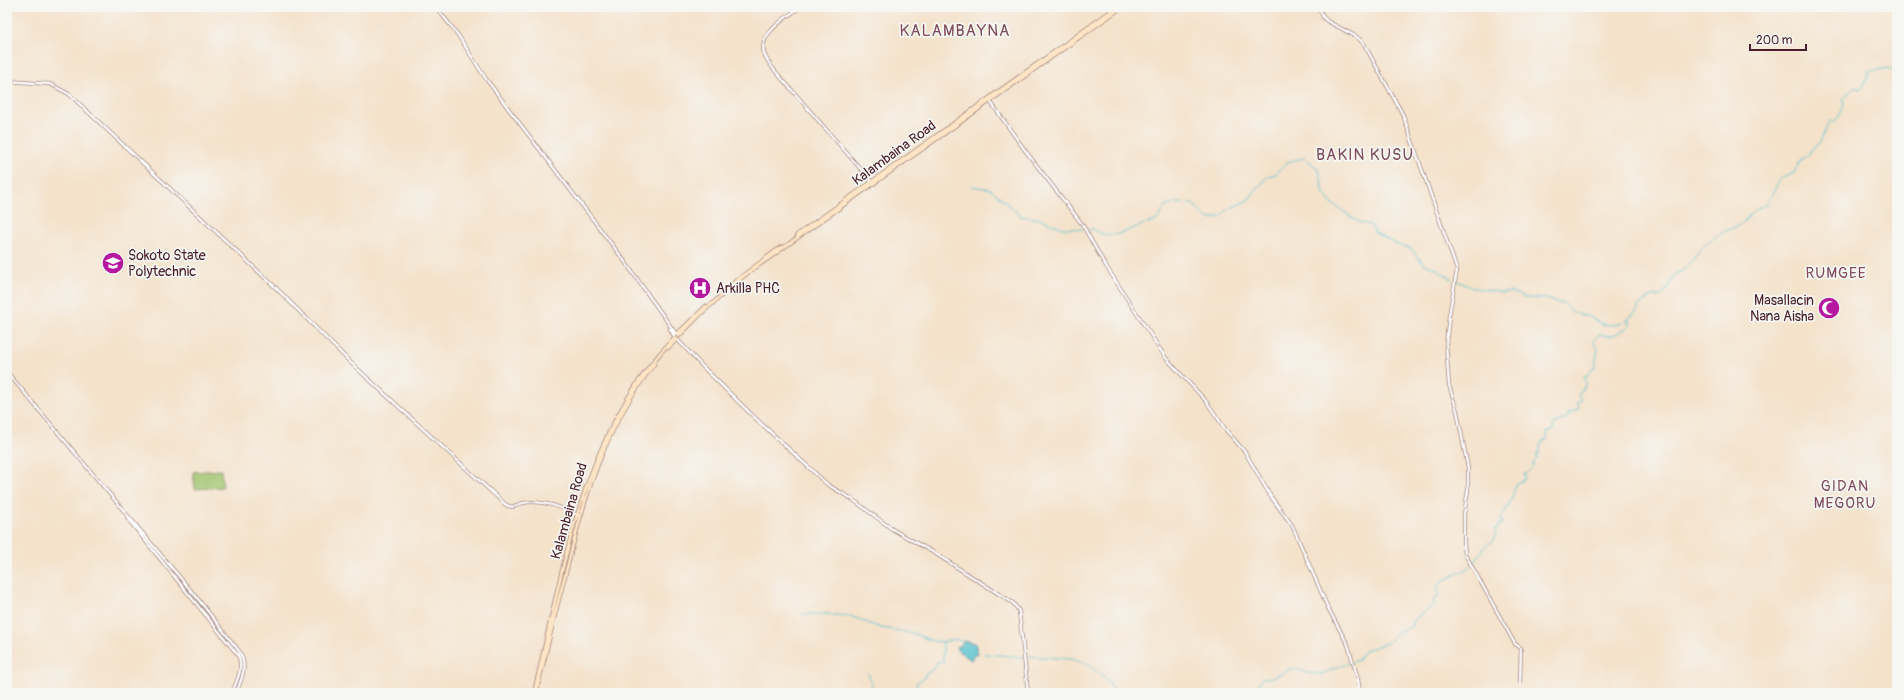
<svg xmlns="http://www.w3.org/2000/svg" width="1904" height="700" font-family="Pangolin,sans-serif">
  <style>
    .green { fill: #a1c56f; stroke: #76724d }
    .water { fill: #54c0cd; stroke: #4f707c }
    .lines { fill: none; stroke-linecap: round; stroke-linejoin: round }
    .stream { stroke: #54c0cd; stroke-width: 1 }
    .tertiary-casing { stroke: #9f807b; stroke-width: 4 }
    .secondary-casing { stroke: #9f807b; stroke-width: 4.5 }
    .tertiary { stroke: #fff; stroke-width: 2.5 }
    .secondary { stroke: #fde5c5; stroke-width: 3 }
    .labels { text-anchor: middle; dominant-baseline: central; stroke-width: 3.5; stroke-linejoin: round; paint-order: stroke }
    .street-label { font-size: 14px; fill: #4a1f2b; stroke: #f6f6f2 }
    .poi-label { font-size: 14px; fill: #4a1f2b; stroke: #f6f6f2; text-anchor: start }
    .neighbourhood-label { font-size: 15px; letter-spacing: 1px; fill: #7f4b5b; stroke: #f6f6f2 }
    .quarter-label { font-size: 16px; letter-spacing: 1px; fill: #7f4b5b; stroke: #f6f6f2 }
  </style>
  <rect width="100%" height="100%" fill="#f6f6f2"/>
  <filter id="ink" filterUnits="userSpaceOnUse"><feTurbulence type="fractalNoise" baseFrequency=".025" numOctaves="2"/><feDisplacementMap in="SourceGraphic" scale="8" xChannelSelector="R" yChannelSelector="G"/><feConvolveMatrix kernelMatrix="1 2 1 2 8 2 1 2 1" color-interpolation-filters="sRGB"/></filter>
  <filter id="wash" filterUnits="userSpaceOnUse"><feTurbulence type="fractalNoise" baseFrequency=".012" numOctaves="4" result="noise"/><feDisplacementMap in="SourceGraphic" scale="16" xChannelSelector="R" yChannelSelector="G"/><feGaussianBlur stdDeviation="0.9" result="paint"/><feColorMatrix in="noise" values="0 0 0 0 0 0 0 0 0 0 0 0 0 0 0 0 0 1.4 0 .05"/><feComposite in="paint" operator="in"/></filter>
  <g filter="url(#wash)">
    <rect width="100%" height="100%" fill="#f4e2cb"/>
    <path class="green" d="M 221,470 L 223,487 L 195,489 L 193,472 Z"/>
    <path class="water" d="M 964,641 L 975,643 L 978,654 L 975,654 L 971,660 L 956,649 L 957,646 L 960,646 Z"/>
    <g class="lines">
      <path class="stream" d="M 972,186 L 991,189 L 1021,216 L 1041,219 L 1063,228 L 1083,229
        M 1086,230 L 1093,229 C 1110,242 1125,231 1142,225 C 1147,223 1153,223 1157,220 C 1160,217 1162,211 1165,207 L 1175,203 L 1193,204 L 1206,218 L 1213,219 L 1221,216 L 1227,210 L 1248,200 L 1268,176 L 1276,174 L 1287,162 L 1303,158 L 1310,162 L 1319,170 L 1324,194 L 1331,203 L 1359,222 L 1371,225 L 1375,233 L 1400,246 L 1410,248 L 1424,264 L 1437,269 L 1453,280
        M 1457,281 L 1471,287 L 1503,293 L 1512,292 L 1525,298 L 1547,299 L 1556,303 L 1563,303 L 1574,313 L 1588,316 L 1602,324 L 1613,325 L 1623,323 L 1628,318
        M 1473,565 C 1478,556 1485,544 1493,541 L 1496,532 L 1494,529 L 1498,529 L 1499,524 L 1503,523 L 1501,519 L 1513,496 L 1515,484 L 1525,479 L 1524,474 L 1526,474 L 1533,467 L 1533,463 L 1538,458 L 1536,454 L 1539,454 L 1541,443 L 1547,439 L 1547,432 L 1553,430 L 1553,425 L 1568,417 L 1569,413 L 1577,410 L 1579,407 L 1576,404 L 1581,400 L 1578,395 L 1586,384 L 1584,376 L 1588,375 L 1591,370 L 1595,368 L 1598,348 L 1594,344 L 1595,338 L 1600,335 C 1611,338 1620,333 1629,326 L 1629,318 L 1637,311 L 1639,305 L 1654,295 L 1659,297 C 1668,293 1670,280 1676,273 C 1688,272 1692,259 1699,251 C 1708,241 1718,234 1730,229 C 1733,227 1738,227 1741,224 C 1751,215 1753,210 1767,203 L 1767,201 C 1775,195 1774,188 1779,181 C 1783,176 1789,176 1794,173 L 1799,162 L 1809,154 L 1811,150 L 1820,142 L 1830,120 L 1834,122 C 1840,116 1846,107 1843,99 L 1854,87 L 1861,89 L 1863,87 L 1866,78 L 1868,77 L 1868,71 L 1890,68 L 1894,73 L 1897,73
        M 802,614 L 830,614
        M 832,615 L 850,616 L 881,628 L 912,633 L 933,641 L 943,642 L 956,639 L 965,643
        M 984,654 L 1023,657
        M 1028,656 L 1071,659 L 1088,664 L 1099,674
        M 1354,661 L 1358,660 L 1365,650 L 1387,643 L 1400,631 L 1412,626 L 1412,621 L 1435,604 L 1433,600 L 1438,597 L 1438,586 L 1442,581 L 1471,567
        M 868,673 L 872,685 L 872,693
        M 1100,674 C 1108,678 1110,688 1117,693
        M 920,693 L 916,683 L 925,677 L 925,674 L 932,670 L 937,662 L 943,662 L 943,642
        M 1246,693 L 1257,689 L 1262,678 L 1268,678 L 1281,674 L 1290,669 L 1295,668 L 1308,673 L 1324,674 L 1330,670 L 1352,662"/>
    </g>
  </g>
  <g filter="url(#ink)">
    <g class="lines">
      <g class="tertiary-casing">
        <path id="tertiary" d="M 436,7 L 458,35 L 486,79 L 623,259 L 676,334
          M 800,7 C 788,17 758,33 764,53 C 766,60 771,66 776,72 L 872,182
          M 1319,7 L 1323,17 L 1327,21 L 1357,37 L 1364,44 L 1403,115 L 1457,270 L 1449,316 L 1446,344 L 1449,385 L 1457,411 L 1468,468 L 1468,490 L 1464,514 L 1464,544 L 1465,554 L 1515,644 L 1521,648 L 1520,682
          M 7,81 L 50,84 L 69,94 L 275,287 L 350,362 L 506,505 L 512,507 C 533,496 560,506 579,516
          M 990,101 L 1024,149 L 1082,224 L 1104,263 L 1165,357 L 1206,401 L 1225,429 L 1245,452 L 1271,497 L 1292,525 L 1328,608 L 1348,645 L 1358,679 L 1360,693
          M 670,329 L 674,336
          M 677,339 L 702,366 L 753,416 L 828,485 L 852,499 L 892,529 L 936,554 L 1013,603 L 1019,611 L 1020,620 L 1028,693
          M 7,372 L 198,599 L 239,651 C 248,665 242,679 236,693
          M 127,518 L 238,655 C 244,667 237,681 232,693"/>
      </g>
      <g class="secondary-casing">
        <path id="secondary" d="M 797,235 L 1117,7
          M 733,283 L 781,247
          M 677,334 L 706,306
          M 679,336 L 705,310 L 745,275 L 1122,7
          M 668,348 L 677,339
          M 534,693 C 564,568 581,434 674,338
          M 536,693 C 546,653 555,612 566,572 C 585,494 604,429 654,364"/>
      </g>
      <use href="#tertiary" class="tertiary"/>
      <use href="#secondary" class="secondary"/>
    </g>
  </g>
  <defs>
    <g id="university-disc" transform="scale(1.15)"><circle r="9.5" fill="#b5179e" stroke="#f6f6f2"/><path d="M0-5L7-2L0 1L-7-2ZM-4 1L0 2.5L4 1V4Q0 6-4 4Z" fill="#fff"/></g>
    <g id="hospital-disc" transform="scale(1.15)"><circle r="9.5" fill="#b5179e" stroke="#f6f6f2"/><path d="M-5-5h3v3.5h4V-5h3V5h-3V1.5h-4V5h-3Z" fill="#fff"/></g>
    <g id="mosque-disc" transform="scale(1.15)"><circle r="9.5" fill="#b5179e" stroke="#f6f6f2"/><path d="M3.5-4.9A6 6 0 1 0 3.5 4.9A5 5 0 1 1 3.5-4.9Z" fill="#fff"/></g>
  </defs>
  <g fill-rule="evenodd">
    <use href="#university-disc" x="113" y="263"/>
    <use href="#hospital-disc" x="700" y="288"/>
    <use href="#mosque-disc" x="1829" y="308"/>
  </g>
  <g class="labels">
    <g class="street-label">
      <text transform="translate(894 153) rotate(-36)">Kalambaina Road</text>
      <text transform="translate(569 511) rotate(-74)">Kalambaina Road</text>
    </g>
    <g class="poi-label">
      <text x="128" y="255">Sokoto State<tspan x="128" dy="16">Polytechnic</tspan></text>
      <text x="716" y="288">Arkilla PHC</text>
      <text x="1814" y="300" text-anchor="end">Masallacin<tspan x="1814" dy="16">Nana Aisha</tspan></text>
    </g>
    <g class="neighbourhood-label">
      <text x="1836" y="273">RUMGEE</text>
      <text x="1845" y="486">GIDAN<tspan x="1845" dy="17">MEGORU</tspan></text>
    </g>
    <g class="quarter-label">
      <text x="955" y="31">KALAMBAYNA</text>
      <text x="1365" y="155">BAKIN KUSU</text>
    </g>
  </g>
  <rect width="1904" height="700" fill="none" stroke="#f6f6f2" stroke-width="24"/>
  <path d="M1750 44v6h56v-6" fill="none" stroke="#4a1f2b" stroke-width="2"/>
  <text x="1756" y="44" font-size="12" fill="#4a1f2b" stroke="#f6f6f2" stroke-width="3" paint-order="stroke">200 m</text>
</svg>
